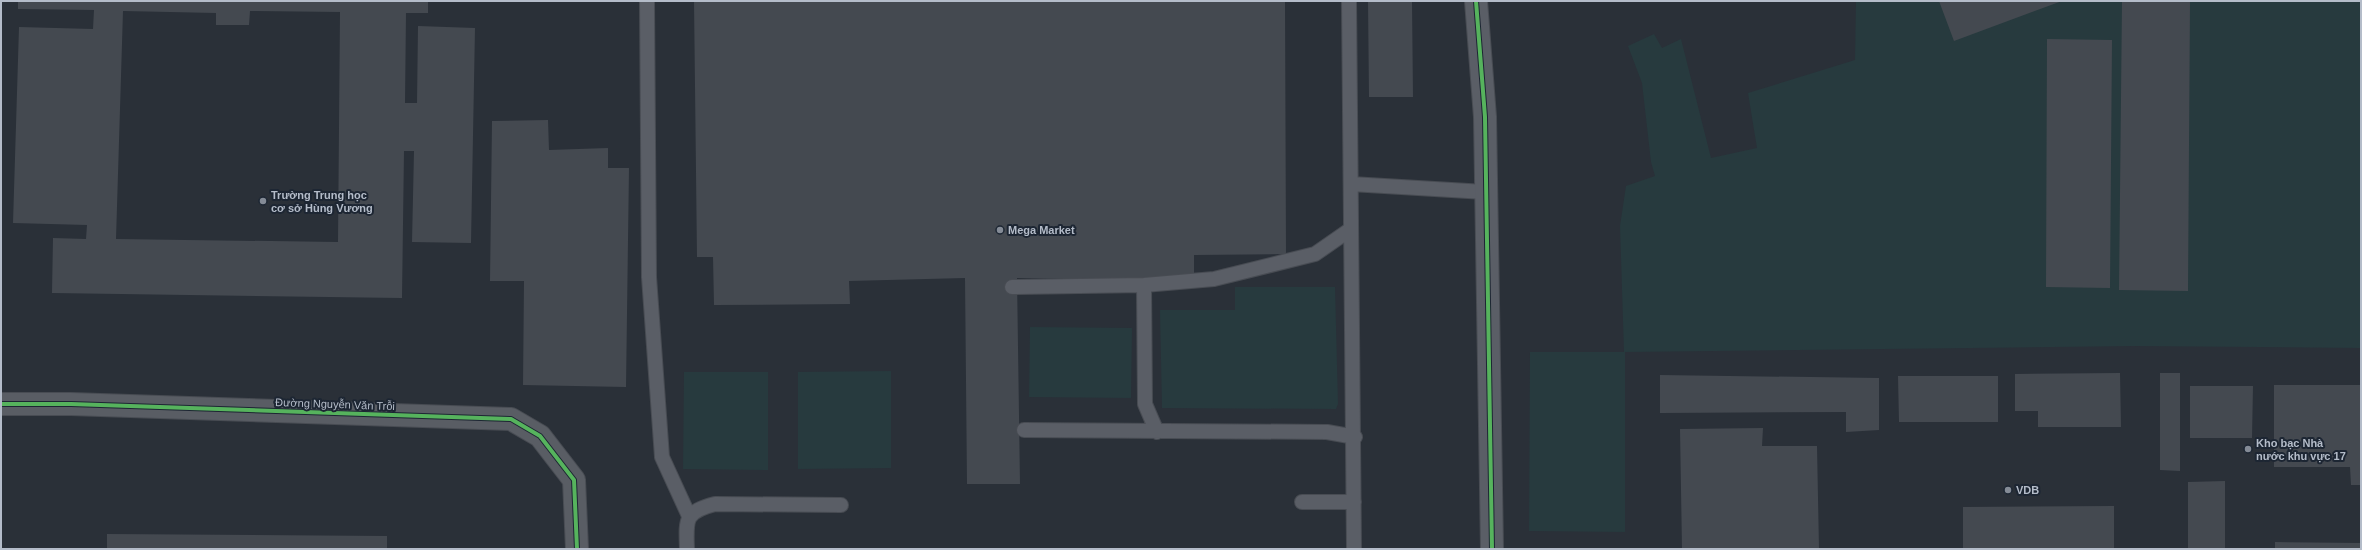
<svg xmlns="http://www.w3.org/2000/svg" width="2362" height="550" font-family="Arial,sans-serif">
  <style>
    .green { fill: #273a3e }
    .building { fill: #444950; fill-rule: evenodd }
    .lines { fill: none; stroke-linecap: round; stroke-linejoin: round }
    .lane-casing { stroke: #484c53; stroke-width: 16 }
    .street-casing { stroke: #484c53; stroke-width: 24 }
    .secondary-casing { stroke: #484c53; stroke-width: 24 }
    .lane { stroke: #5a5e66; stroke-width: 14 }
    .street { stroke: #5a5e66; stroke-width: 22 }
    .secondary { stroke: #595d64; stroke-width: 22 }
    .cycleway-casing { stroke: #1d2633; stroke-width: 6 }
    .cycleway { stroke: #56b35d; stroke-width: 4 }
    .poi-dot { fill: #848b96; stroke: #1d2633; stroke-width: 1.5 }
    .labels { text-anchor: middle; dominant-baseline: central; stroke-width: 4; stroke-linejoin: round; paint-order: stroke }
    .poi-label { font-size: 11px; font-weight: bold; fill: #b4bcc9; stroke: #1d2633; text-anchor: start }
    .street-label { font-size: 11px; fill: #b4bcc9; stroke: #1d2633 }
  </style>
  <rect width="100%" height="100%" fill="#2a3038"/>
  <path class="green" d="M 1856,1 L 2361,1 L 2361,348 L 2134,346 L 1625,352 L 1625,532 L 1529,531 L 1530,352 L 1624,352 L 1620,226 L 1626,186 L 1655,176 L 1651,162 L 1642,83 L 1628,46 L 1654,34 L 1662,48 L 1681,39 L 1711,158 L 1757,148 L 1748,93 L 1855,60 Z
    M 1235,287 L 1335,287 L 1338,404 L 1336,409 L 1162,408 L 1160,310 L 1235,310 Z
    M 1030,327 L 1132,328 L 1131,398 L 1029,397 Z
    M 891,371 L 891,468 L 798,469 L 798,372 Z
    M 684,372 L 768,372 L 768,470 L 683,469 Z"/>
  <path class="building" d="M 18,1 L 428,1 L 428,13 L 406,13 L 405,103 L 417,103 L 418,26 L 475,28 L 471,243 L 412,242 L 414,151 L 404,151 L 402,298 L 52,293 L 53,238 L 86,239 L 87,225 L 13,223 L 19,27 L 93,29 L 94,10 L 18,9 ZM 123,11 L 216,13 L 216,25 L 249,25 L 250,11 L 340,12 L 338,242 L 116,239 Z
    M 694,1 L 1285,1 L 1286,254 L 1194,255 L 1194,281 L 1017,278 L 1020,484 L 967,484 L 965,278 L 849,281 L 850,304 L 714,305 L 713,257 L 697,257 Z
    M 1368,1 L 1412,1 L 1413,97 L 1369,97 Z
    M 1939,1 L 2062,1 L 1954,41 Z
    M 2122,1 L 2190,1 L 2188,291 L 2119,290 Z
    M 2047,39 L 2112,40 L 2110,288 L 2046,287 Z
    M 548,120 L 549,150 L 608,148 L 608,168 L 629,168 L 626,387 L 523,385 L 524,281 L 490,281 L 492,121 Z
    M 2120,373 L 2121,427 L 2038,427 L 2038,411 L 2015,411 L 2015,374 Z
    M 2160,373 L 2180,373 L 2180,471 L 2160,470 Z
    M 1660,375 L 1879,378 L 1879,430 L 1846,432 L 1846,412 L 1660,413 Z
    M 1898,376 L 1998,376 L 1998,422 L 1899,422 Z
    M 2274,385 L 2361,385 L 2361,485 L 2351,485 L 2350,467 L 2274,467 Z
    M 2190,386 L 2253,386 L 2252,438 L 2190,438 Z
    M 1763,428 L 1762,446 L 1817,446 L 1819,549 L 1682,549 L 1680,429 Z
    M 2225,481 L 2225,549 L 2188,549 L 2188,482 Z
    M 2114,506 L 2114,549 L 1963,549 L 1963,507 Z
    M 107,534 L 387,536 L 387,549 L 107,549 Z
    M 2275,542 L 2361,543 L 2361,549 L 2275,549 Z"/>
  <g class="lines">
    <g class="lane-casing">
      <path id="lane" d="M 647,1 L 649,277 L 662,457 L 689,516
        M 1349,1 L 1354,549
        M 1351,184 L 1485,192
        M 1144,285 L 1145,404 L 1157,432
        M 1012,287 L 1144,285 L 1214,279 L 1315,254 L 1351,229
        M 1024,430 L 1327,432 L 1355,437
        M 1302,502 L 1354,502
        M 687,549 C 686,520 684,512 715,504 L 841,505"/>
    </g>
    <g class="street-casing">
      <path id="street" d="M 1476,1 L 1485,117 L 1492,549"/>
    </g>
    <g class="secondary-casing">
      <path id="secondary" d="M 1,404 L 71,404 L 511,419 L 540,436 L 574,480 L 577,549"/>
    </g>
    <use href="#lane" class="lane"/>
    <use href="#street" class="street"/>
    <use href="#secondary" class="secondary"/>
    <g class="cycleway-casing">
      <path id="cycleway" d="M 1476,1 L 1485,117 L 1492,549
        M 1,404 L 71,404 L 511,419 L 540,436 L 574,480 L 577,549"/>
    </g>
    <use href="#cycleway" class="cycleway"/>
  </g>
  <g class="poi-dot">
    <circle cx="263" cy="201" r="4"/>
    <circle cx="1000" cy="230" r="4"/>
    <circle cx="2248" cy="449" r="4"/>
    <circle cx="2008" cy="490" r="4"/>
  </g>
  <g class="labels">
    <g class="poi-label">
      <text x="271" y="195">Trường Trung học<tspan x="271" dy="13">cơ sở Hùng Vương</tspan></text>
      <text x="1008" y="230">Mega Market</text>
      <text x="2256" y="443">Kho bạc Nhà<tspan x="2256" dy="13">nước khu vực 17</tspan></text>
      <text x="2016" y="490">VDB</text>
    </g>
    <g class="street-label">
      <text transform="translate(335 404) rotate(2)">Đường Nguyễn Văn Trỗi</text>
    </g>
  </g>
  <rect width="2362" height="550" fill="none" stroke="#b4bcc9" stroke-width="4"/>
</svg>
